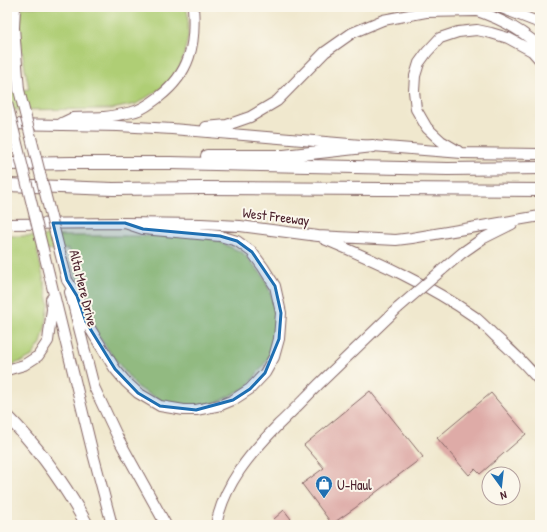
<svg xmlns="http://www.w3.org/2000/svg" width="547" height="532" font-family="'Patrick Hand',sans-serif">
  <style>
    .green { fill: #afce75; stroke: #7c7650 }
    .building { fill: #deaba7 }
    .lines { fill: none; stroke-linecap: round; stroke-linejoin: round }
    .primary-casing { stroke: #846564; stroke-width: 12 }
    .highway-casing { stroke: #846564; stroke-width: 14 }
    .primary { stroke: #fff; stroke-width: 10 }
    .highway { stroke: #fff; stroke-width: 12 }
    .primary-bridge-casing { stroke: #846564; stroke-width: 12; stroke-linecap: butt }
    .primary-bridge { stroke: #fff; stroke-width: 10 }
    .marked { fill: #1f6fb2; fill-opacity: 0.2; stroke: #1f6fb2; stroke-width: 3; stroke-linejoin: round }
    .labels { text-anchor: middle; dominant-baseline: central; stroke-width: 4; stroke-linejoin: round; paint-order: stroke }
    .street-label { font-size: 14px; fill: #4a1f2b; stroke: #fbf7ec }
    .poi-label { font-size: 14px; fill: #4a1f2b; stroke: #fbf7ec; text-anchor: start }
  </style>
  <rect width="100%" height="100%" fill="#fbf7ec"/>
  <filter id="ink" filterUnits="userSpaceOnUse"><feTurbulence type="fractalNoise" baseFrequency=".025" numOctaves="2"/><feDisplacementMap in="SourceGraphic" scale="8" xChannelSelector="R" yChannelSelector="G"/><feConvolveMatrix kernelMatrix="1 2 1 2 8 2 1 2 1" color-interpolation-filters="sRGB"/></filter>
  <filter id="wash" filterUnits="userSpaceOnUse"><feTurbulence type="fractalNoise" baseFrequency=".012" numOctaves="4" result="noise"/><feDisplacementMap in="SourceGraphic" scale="16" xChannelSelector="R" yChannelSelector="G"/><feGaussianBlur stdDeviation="0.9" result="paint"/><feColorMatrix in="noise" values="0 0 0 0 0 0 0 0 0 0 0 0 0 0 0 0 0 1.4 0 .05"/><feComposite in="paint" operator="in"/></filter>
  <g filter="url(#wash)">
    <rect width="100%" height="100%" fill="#f0e8ce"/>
    <path class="green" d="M 22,7 L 186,7 L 188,15 L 188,38 L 181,64 L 173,77 L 160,89 L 136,104 L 112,109 L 7,110 L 7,93 L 29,89 L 19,36 Z
      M 7,236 L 192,236 L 215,240 L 243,253 L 264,277 L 271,295 L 277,320 L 274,342 L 269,357 L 248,386 L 231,395 L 215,403 L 193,406 L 164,402 L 137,387 L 116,360 L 97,334 L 78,281 L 69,249 L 37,250 L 49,304 L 46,324 L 41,343 L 32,356 L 23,361 L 7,366 Z"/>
    <g id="blocks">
      <path class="building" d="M 370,391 L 423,457 L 355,508 L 332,524 L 302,484 L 324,468 L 304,445 Z
        M 491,393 L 526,434 L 480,474 L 475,469 L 469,475 L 437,438 Z
        M 284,510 L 291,519 L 283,525 L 279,525 L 274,519 Z"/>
    </g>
  </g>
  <g filter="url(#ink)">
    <use href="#blocks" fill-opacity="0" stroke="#846564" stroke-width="1"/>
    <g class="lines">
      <g class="primary-casing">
        <path id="primary" d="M 15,7 L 14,28 L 19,90
          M 499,7 L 540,23
          M 471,9 C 497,17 520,28 540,47
          M 7,46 L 12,65
          M 62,123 C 66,121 70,119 73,118 C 83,117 94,118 104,117 C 113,116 123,114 132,112 C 142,110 151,103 159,97 C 190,73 196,45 193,7
          M 7,124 L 118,126 L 172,129 L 373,146 L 462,153 L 540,154
          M 206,127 L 227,125 L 250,117 L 277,101 L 325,52 L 352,33 L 383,20 L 426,12 L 476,11
          M 458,151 L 441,141 L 427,128 L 416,109 L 414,91 L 415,76 L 419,63 L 427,52 L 440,38 L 458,32 L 477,30 L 491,33 L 508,38 L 532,51 L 540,60
          M 7,224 L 125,223 L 201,224 L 240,226 L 318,236 L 396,240 L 412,238 L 540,216
          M 324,239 C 376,261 428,284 475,317 C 482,323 489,330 495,336 C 511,350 526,365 540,381
          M 442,270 L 462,253 L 482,239 L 512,224
          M 49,274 L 92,450 L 112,525
          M 67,280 L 77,296 L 86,322 L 115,369 L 126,382 L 138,393 L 160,406 L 184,410 L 196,410 L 221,405 L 233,400 L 250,389 L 265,373 L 274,357 L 279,339 L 281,313 L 275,286 L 263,267 L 252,252 L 237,241 L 220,236 L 143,229 L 125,223
          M 70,292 L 94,387 L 119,440 L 166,525
          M 7,370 L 24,365 L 38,356 L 48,341 L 52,309 L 51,299
          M 216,525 C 224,484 250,454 278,425 C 292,412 305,398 319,384 C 345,359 372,333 398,308"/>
      </g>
      <g class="highway-casing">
        <path id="highway" d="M 207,156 L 284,156 L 373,146
          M 7,164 L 72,163 L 170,163 L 448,169 L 540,168
          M 7,185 L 113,189 L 201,188 L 540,190
          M 7,416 C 39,448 65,485 87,525"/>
      </g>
      <use href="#primary" class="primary"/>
      <use href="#highway" class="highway"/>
      <g class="primary-bridge-casing">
        <path id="primary-bridge" d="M 19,90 L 67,280
          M 7,103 L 49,274
          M 398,308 L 442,270"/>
      </g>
      <use href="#primary-bridge" class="primary-bridge"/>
    </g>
  </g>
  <path class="marked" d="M 53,223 L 125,223 L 143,229 L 220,236 L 237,241 L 252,252 L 275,286 L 281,313 L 279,339 L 265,373 L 250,389 L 233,400 L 196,410 L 160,406 L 138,393 L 115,369 L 86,322 L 77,296 L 67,280 Z"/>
  <defs>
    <g id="shop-pin" transform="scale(0.9)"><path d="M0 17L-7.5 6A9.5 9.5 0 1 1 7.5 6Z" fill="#1f6fb2" stroke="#fbf7ec"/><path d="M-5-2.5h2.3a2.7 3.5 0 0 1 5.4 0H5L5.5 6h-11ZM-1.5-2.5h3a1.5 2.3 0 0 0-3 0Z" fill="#fff"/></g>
  </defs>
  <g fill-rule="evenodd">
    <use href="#shop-pin" x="324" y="484"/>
  </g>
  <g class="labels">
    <g class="street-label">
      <text transform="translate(276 216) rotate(7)">West Freeway</text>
      <text transform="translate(84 288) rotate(76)">Alta Mere Drive</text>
    </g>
    <g class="poi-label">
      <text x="337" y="484">U-Haul</text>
    </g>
  </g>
  <rect width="547" height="532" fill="none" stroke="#fbf7ec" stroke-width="24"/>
  <g transform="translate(501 486) rotate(165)"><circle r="19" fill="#fbf7ec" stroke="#b4a19f"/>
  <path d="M0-3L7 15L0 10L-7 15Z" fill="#1f6fb2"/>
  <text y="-6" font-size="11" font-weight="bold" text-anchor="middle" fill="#4a1f2b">N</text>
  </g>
</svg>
